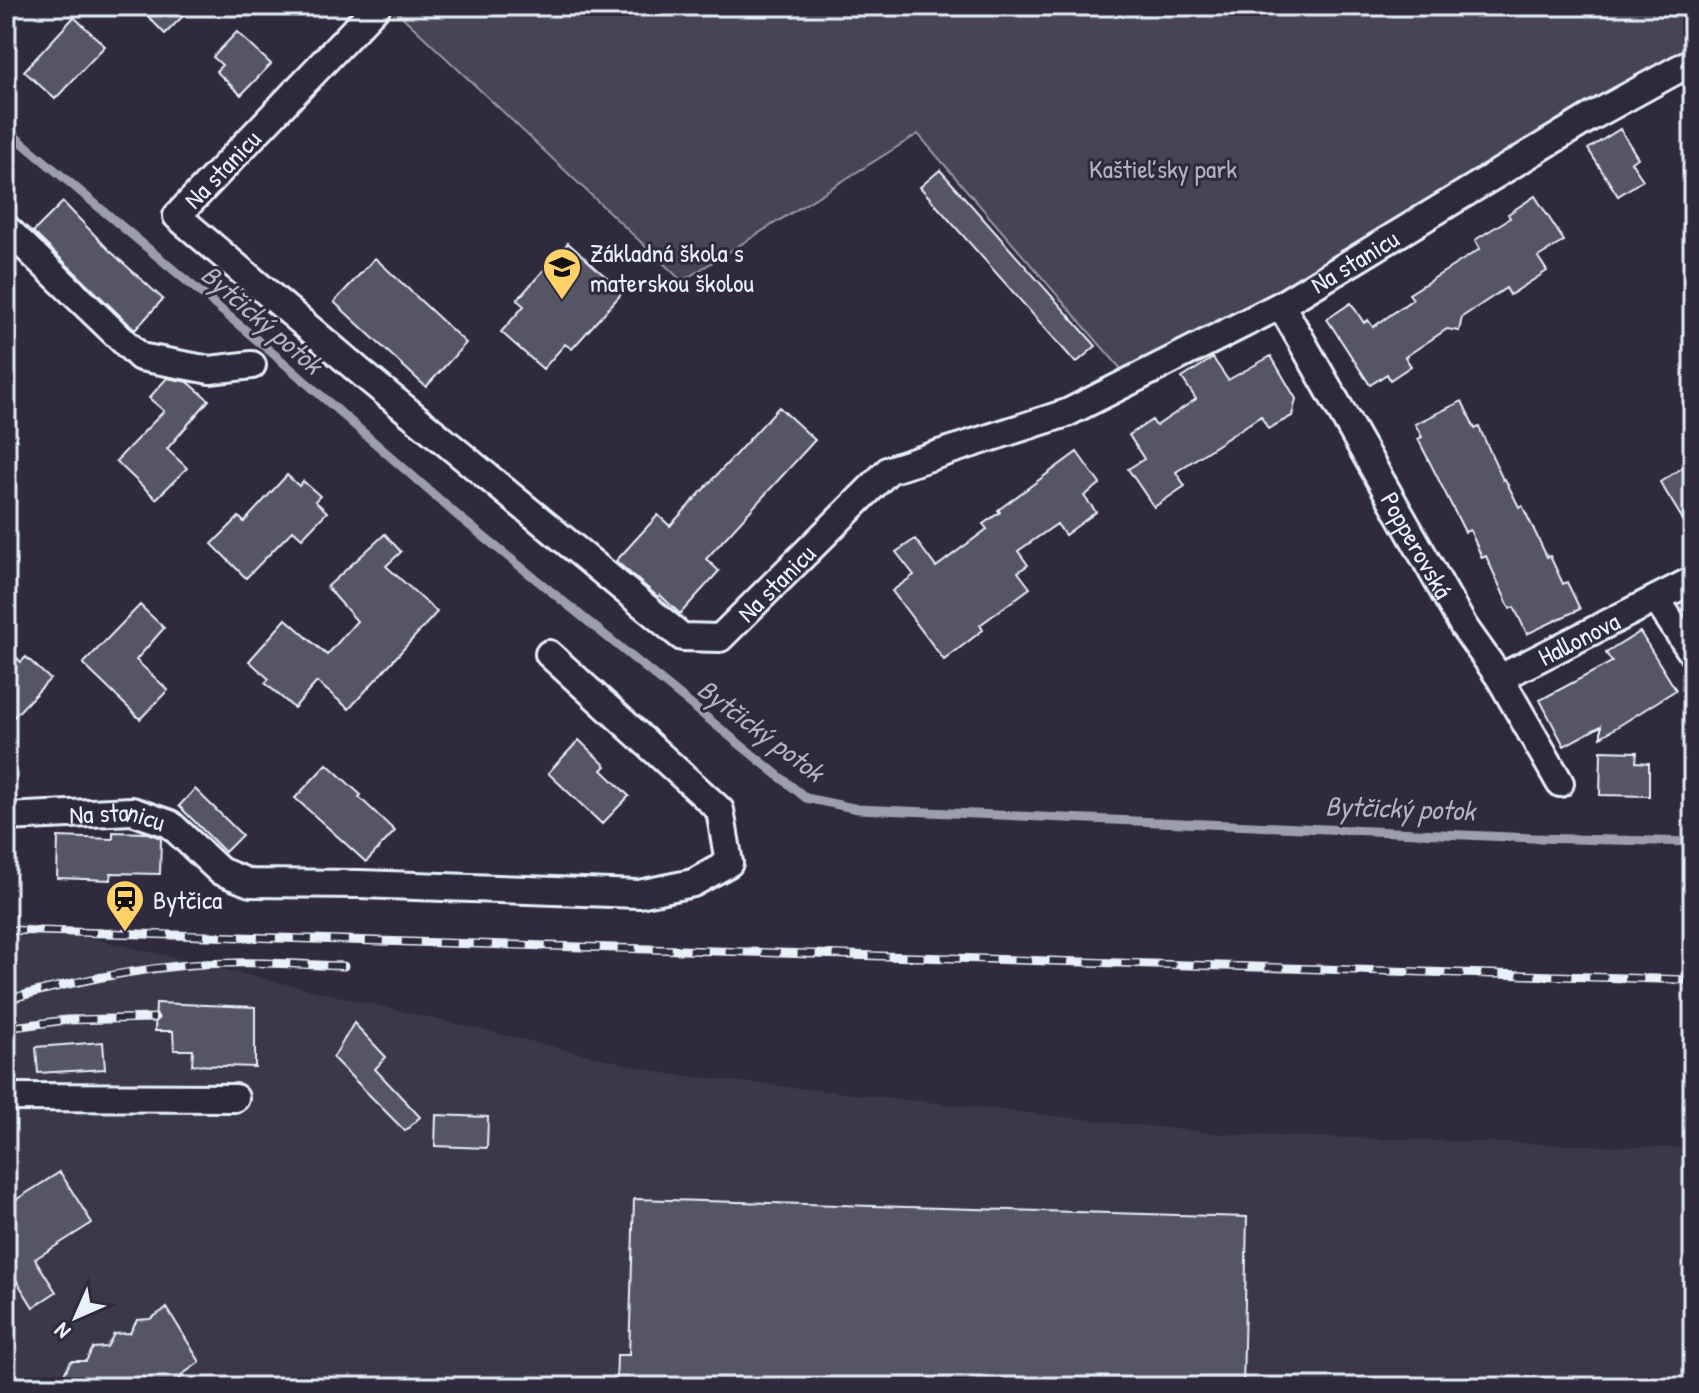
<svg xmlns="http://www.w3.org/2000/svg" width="1699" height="1393" font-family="'Patrick Hand',sans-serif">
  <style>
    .built { fill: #3b3749 }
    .green { fill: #464455; stroke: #979aa6; stroke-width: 2 }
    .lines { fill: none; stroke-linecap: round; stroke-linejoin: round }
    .stream { stroke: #9c9fab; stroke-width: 9 }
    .building { fill: #575565; stroke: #e8f1f8; stroke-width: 2 }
    .street-casing { stroke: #e8f1f8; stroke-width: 32 }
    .street { stroke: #2f2a3d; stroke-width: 26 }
    .rail-casing { stroke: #e8f1f8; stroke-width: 9 }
    .rail { stroke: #2f2a3d; stroke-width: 6; stroke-dasharray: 18; stroke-linecap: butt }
    .labels { text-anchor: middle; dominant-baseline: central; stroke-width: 6; stroke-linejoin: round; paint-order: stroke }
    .park-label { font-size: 26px; fill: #afb4bf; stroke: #2f2a3d }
    .street-label { font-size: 26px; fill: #e8f1f8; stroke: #2f2a3d }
    .poi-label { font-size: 26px; fill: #e8f1f8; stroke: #2f2a3d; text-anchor: start }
    .water-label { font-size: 28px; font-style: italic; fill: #afb4be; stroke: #2f2a3d }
  </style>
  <rect width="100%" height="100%" fill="#2f2a3d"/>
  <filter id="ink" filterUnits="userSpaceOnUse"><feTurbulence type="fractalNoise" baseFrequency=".0125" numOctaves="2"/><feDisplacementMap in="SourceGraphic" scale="16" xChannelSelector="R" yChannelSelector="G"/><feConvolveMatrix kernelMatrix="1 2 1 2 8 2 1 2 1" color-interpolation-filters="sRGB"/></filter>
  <g filter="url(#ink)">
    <path class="built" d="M 6,923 L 27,923 L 670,1074 L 1222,1134 L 1683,1148 L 1681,1387 L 6,1387 Z"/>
    <path class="green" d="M 391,6 L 1693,6 L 1693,46 L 1581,108 L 1275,294 L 1121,369 L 918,134 L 682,281 Z"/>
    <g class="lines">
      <path class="stream" d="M 6,129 L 276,356 L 458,516 L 806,798 L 858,809 L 1533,838 L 1693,842"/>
    </g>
    <path class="building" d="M 138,6 L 193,6 L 165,34 Z
      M 74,17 L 105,46 L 55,99 L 24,71 Z
      M 237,32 L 271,64 L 241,95 L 216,71 L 222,65 L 213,57 Z
      M 1620,129 L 1638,158 L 1631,162 L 1643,180 L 1618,196 L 1588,149 Z
      M 940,170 L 1096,346 L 1076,363 L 920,187 Z
      M 1535,196 L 1564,241 L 1538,257 L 1547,271 L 1510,295 L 1506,288 L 1462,317 L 1459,331 L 1447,329 L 1405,357 L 1411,366 L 1390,380 L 1387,374 L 1370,385 L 1327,319 L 1351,303 L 1364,323 L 1368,320 L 1373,327 L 1413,299 L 1409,294 L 1480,249 L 1475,240 L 1510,218 L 1508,214 Z
      M 63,202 L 109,250 L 163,299 L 135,330 L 33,232 Z
      M 568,243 L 623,292 L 572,349 L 565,344 L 543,369 L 501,332 L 524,306 L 517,300 Z
      M 375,258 L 466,343 L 426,387 L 334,302 Z
      M 1271,356 L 1296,399 L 1292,416 L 1268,429 L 1261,416 L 1176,472 L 1185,486 L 1154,507 L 1128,469 L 1144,459 L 1129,435 L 1152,420 L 1156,426 L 1196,399 L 1182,378 L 1213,358 L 1228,380 Z
      M 167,378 L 188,382 L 209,400 L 167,449 L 187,468 L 156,499 L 116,461 L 164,411 L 149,398 Z
      M 1462,401 L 1475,429 L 1479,427 L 1503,480 L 1505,479 L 1519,507 L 1522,505 L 1547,557 L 1550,556 L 1563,584 L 1567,582 L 1580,609 L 1527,634 L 1514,607 L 1510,609 L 1486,556 L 1482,558 L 1470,530 L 1465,532 L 1418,439 L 1422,437 L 1415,424 Z
      M 779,407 L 815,440 L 706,559 L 719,571 L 680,614 L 660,595 L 658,597 L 616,561 L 658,515 L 670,526 Z
      M 1077,452 L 1100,484 L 1084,496 L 1096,512 L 1065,535 L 1057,524 L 1018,551 L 1028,565 L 1018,572 L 1030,588 L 980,625 L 983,630 L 944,660 L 892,591 L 914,575 L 896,552 L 915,539 L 936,567 L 987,529 L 983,524 L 1000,512 L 998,510 Z
      M 1693,461 L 1693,536 L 1660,482 Z
      M 287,475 L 299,486 L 303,481 L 320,496 L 315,501 L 327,512 L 302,538 L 293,530 L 246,578 L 212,544 L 239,517 L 244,522 Z
      M 385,534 L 401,552 L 386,566 L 437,612 L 349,709 L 317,682 L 294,708 L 265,683 L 269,679 L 249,661 L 286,619 L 327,655 L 357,621 L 327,587 Z
      M 140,605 L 164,628 L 136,660 L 168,690 L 140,719 L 83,664 Z
      M 1640,632 L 1676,690 L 1601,737 L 1601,726 L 1564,746 L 1540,700 L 1612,662 L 1606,653 Z
      M 6,647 L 21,662 L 26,657 L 50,679 L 6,725 Z
      M 579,740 L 606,766 L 602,770 L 629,796 L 602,824 L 548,773 Z
      M 1601,751 L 1637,752 L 1636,762 L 1649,763 L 1649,796 L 1600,795 Z
      M 327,764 L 361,795 L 359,797 L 395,831 L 366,862 L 295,798 Z
      M 195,789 L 242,835 L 225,852 L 179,806 Z
      M 113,832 L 147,833 L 161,838 L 160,874 L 111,873 L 111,880 L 57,878 L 58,837 L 113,839 Z
      M 156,1003 L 255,1007 L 255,1067 L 192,1065 L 193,1050 L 174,1050 L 173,1031 L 155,1031 Z
      M 354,1023 L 386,1057 L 375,1069 L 420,1117 L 405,1131 L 333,1058 Z
      M 103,1042 L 105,1069 L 38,1073 L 36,1047 Z
      M 436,1115 L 488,1117 L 487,1148 L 435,1146 Z
      M 60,1172 L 92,1223 L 35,1259 L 56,1292 L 33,1307 L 6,1264 L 6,1206 Z
      M 634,1199 L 1247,1217 L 1243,1387 L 616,1387 L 617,1355 L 629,1355 Z
      M 167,1308 L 200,1362 L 183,1374 L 177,1384 L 162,1385 L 161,1387 L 57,1387 L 71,1361 L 86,1361 L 93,1348 L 107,1347 L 114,1334 L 130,1333 L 137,1320 L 150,1319 Z"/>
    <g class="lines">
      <g class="street-casing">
        <g id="street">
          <path id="s1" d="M 377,6 L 177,216 L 364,375 L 682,637 L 720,638 L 889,470 L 1067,413 L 1281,305 L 1589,118 L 1693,61"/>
          <path d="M 6,228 L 140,357 L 210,370 L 252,365"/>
          <path id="s2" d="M 1281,305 L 1464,627 L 1500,678 L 1560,783"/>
          <path d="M 1656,599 L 1693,654"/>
          <path id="s3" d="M 1500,678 L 1693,580"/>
          <path id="s4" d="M 6,817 L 132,811 L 170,824 L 220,871 L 250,883 L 360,884 L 639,894 L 693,883 L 729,863 L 720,810 L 549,654"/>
          <path d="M 6,1097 L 235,1098"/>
        </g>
      </g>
      <use href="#street" class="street"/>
      <g class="rail-casing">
        <path id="rail" d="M 6,930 L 1693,980
          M 6,1000 C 80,979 155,964 232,963 C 269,962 307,965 344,966
          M 6,1028 L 66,1020 L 155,1018"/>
      </g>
      <use href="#rail" class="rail"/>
    </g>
  </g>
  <defs>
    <g id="school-pin" transform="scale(2)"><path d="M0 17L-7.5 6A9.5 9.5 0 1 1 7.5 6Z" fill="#ffd166" stroke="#2f2a3d"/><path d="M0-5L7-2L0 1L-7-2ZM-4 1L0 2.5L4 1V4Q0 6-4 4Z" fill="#111"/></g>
    <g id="station-pin" transform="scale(2)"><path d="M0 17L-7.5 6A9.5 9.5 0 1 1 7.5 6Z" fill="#ffd166" stroke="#2f2a3d"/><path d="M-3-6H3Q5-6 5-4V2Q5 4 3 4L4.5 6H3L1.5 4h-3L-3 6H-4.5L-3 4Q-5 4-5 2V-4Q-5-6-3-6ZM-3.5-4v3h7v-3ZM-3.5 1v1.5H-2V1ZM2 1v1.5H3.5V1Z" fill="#111"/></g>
  </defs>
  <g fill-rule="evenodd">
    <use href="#school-pin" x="562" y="267"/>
    <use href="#station-pin" x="125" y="899"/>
  </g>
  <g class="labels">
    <g class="park-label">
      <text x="1163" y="168">Kaštieľsky park</text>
    </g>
    <g class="street-label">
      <text transform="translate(222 169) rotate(-46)">Na stanicu</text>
      <text stroke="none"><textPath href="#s1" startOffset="1736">Na stanicu</textPath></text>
      <text stroke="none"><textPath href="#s2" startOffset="276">Popperovská</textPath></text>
      <text stroke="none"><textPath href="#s1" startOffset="1064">Na stanicu</textPath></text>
      <text stroke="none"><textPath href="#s3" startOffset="88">Hallonova</textPath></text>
      <text stroke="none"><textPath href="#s4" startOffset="112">Na stanicu</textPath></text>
    </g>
    <g class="poi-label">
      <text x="590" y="252">Základná škola s<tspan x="590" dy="30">materskou školou</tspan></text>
      <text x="153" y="899">Bytčica</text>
    </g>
    <g class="water-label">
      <text transform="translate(262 319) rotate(41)">Bytčický potok</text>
      <text transform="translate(761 730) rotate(37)">Bytčický potok</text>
      <text transform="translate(1400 808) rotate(2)">Bytčický potok</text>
    </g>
  </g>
  <rect width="1699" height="1393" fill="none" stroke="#2f2a3d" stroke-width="32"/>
  <rect x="16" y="16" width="1667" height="1361" fill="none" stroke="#e8f1f8" stroke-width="3" filter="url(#ink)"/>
  <g transform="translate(76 1317) rotate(225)" stroke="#2f2a3d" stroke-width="6" paint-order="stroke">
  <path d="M0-6L14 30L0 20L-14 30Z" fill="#e8f1f8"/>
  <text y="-12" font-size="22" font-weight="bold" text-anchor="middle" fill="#e8f1f8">N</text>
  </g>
</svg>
